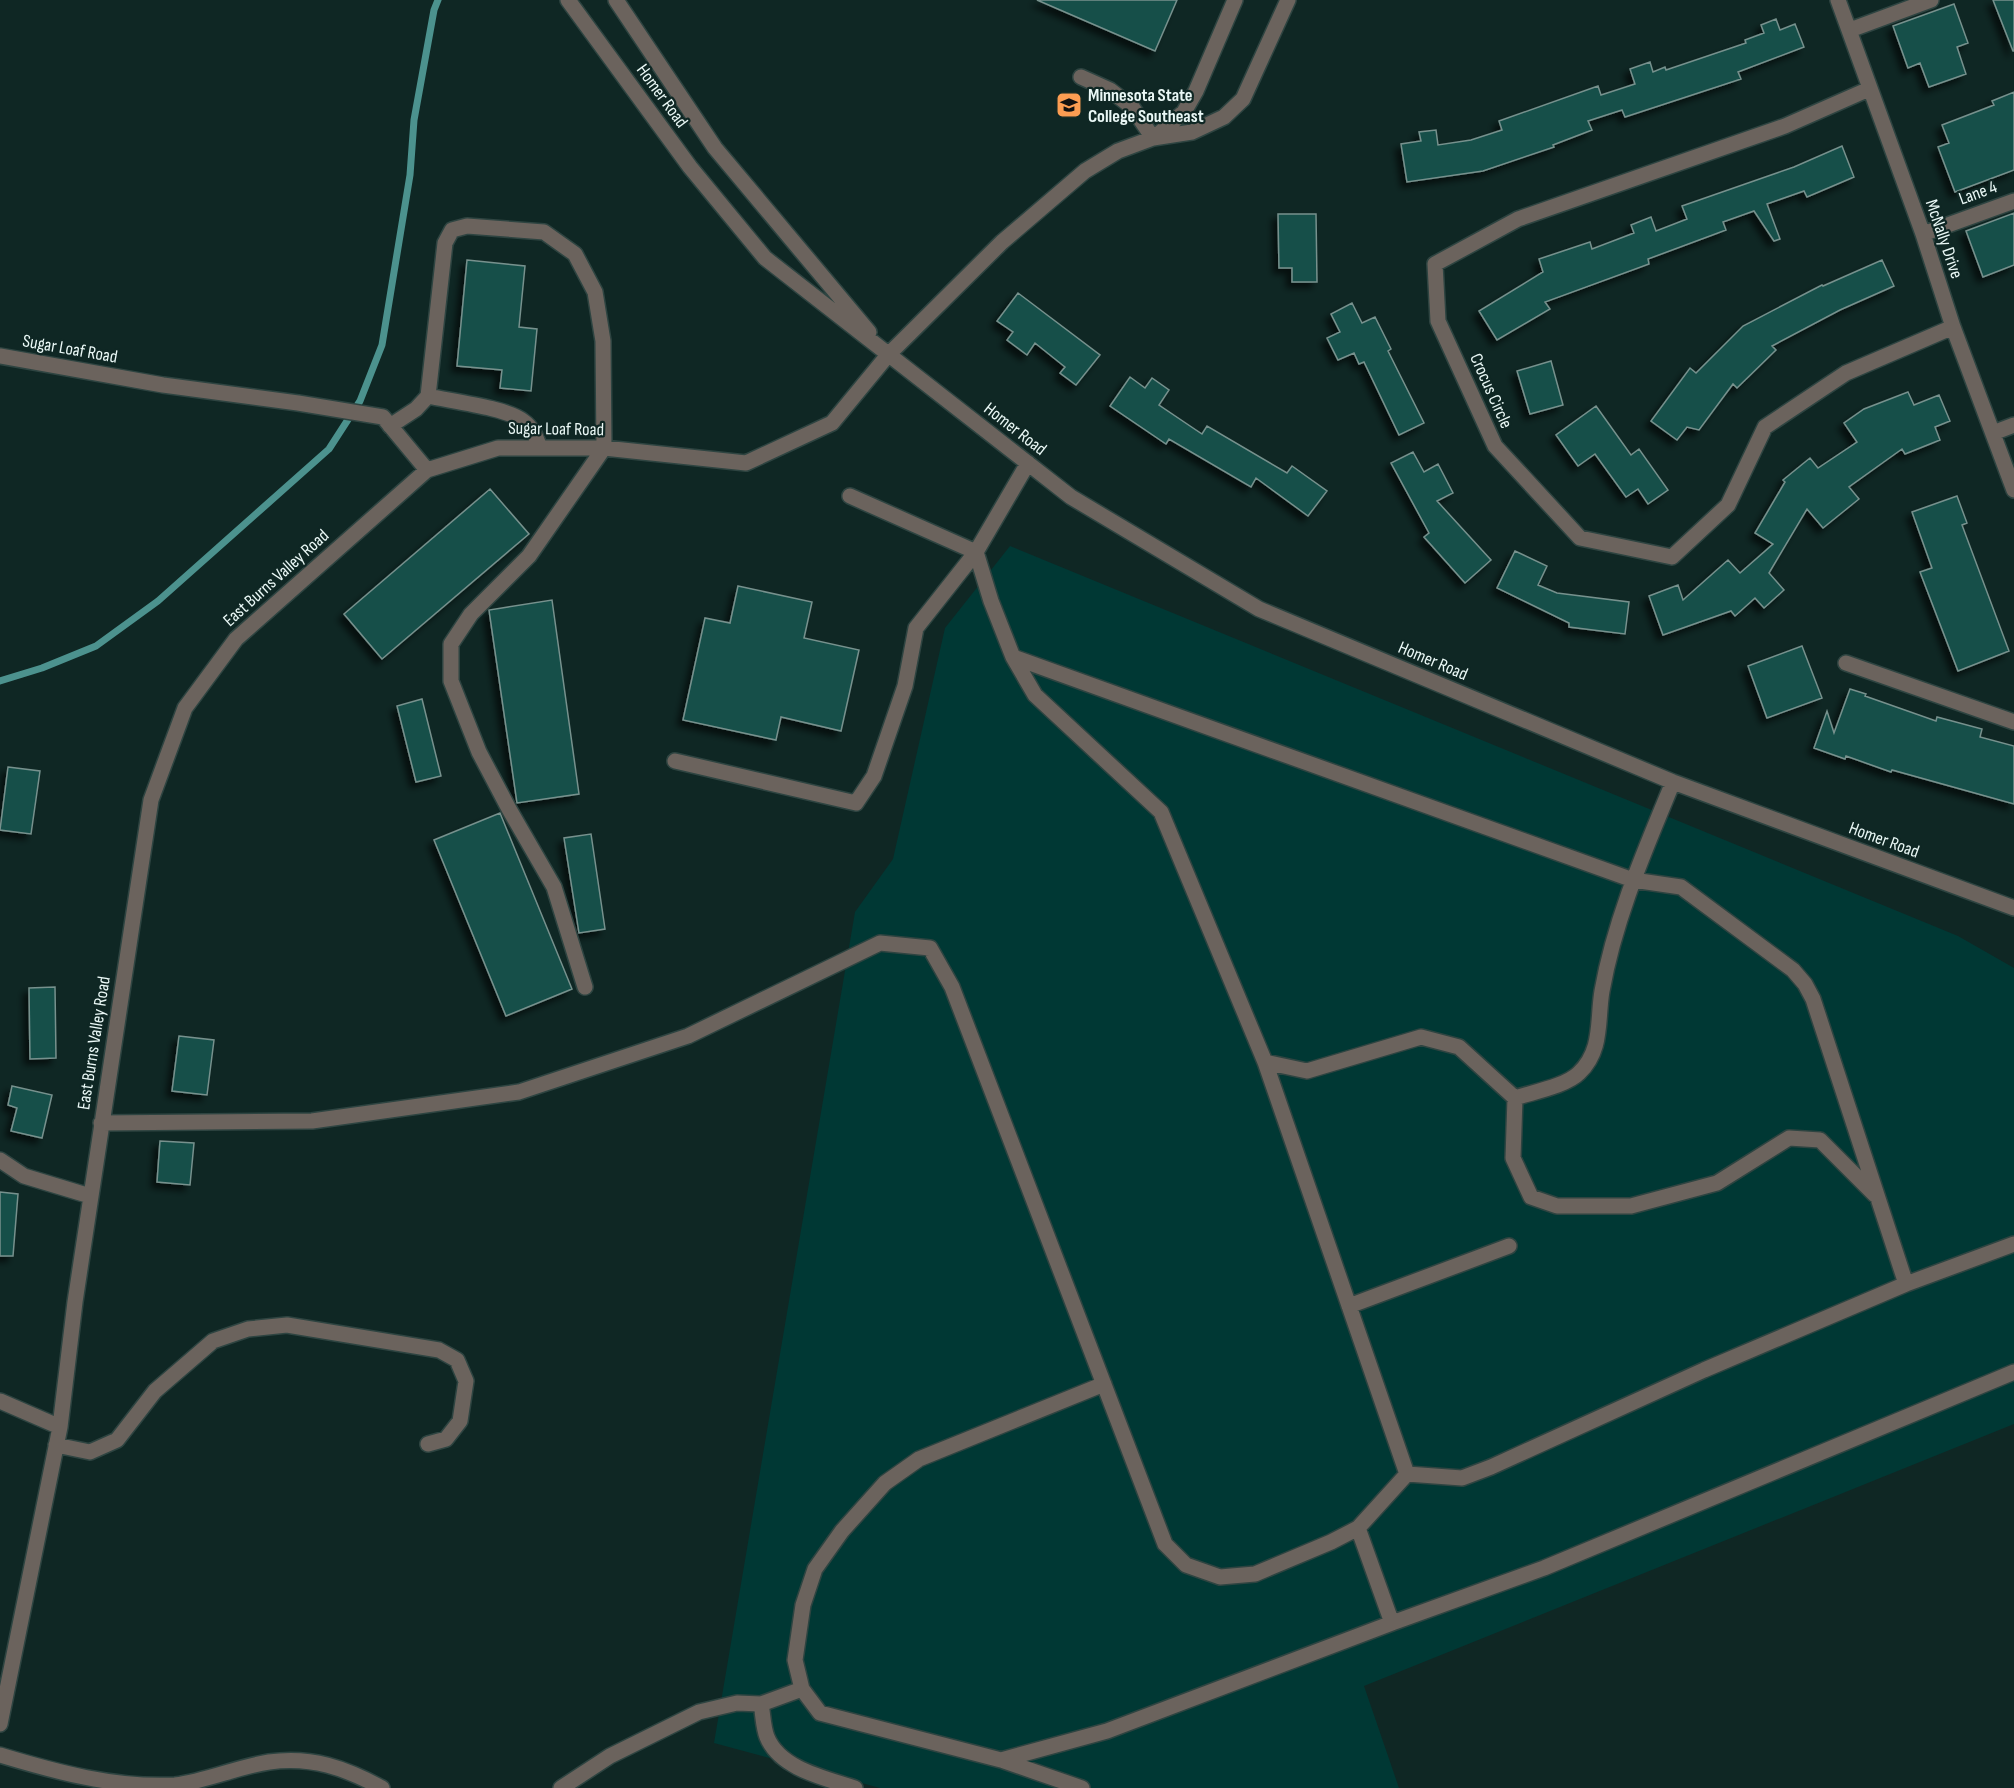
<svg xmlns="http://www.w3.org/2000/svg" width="2014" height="1788" font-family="'Sofia Sans Condensed',sans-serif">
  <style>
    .green { fill: #003834 }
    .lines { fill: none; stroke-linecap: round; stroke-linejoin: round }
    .stream { stroke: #4c928e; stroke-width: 7 }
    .building { fill: #144f4a; stroke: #77918d; stroke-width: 1.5; filter: url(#shadow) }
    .minor-casing { stroke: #2e4441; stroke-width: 18 }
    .minor { stroke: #6b635d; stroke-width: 15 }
    .labels { text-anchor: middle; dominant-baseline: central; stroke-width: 4.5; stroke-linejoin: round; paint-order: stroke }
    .poi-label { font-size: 18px; font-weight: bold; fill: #eaf8f6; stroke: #0f2724; text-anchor: start }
    .street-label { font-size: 18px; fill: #eaf8f6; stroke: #0f2724 }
  </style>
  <defs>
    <filter id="shadow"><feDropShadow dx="-5.5" dy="5.5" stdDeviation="3" flood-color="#0009"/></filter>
  </defs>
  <rect width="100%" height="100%" fill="#0f2724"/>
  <path class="green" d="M 1010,546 L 1958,936 L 2014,968 L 2014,1424 L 1364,1686 L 1399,1788 L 880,1788 L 714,1743 L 855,912 L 893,859 L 945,628 Z"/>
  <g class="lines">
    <path class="stream" d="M 0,681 L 42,668 L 96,646 L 158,601 L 329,449 L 360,401 L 382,345 L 410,175 L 414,120 L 434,10 L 438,0"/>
  </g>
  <path class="building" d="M 1037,0 L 1177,0 L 1155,51 Z
    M 1993,0 L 2014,0 L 2014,51 L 2013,51 Z
    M 1954,4 L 1968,43 L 1957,47 L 1966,74 L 1929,87 L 1920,63 L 1908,68 L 1893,26 Z
    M 1776,19 L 1780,30 L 1795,24 L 1804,47 L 1738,72 L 1741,79 L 1625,117 L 1622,110 L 1588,121 L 1592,130 L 1553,145 L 1554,147 L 1483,171 L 1407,182 L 1401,144 L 1421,141 L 1419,132 L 1436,130 L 1438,145 L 1471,140 L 1502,130 L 1499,121 L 1598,86 L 1601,95 L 1635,84 L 1630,69 L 1650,62 L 1653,72 L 1665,67 L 1666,70 L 1746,43 L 1745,40 L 1764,33 L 1761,25 Z
    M 2014,92 L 2014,170 L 1955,192 L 1938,147 L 1949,143 L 1942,125 L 1994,105 L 1992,101 Z
    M 1842,146 L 1854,177 L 1807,197 L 1804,191 L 1767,204 L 1780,239 L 1774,241 L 1754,211 L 1723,222 L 1726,230 L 1648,259 L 1649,264 L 1545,302 L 1550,309 L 1497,340 L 1479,311 L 1543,272 L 1539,259 L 1590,242 L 1592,249 L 1634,233 L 1631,225 L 1651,217 L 1656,231 L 1687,219 L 1682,206 L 1794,167 Z
    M 2014,213 L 2014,265 L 1983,277 L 1966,231 Z
    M 1278,214 L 1316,214 L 1317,282 L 1292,282 L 1292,268 L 1279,268 Z
    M 467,260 L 525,266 L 519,327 L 537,329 L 531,391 L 500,388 L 502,370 L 457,366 Z
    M 1882,260 L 1894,286 L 1840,310 L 1772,346 L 1776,350 L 1737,388 L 1733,384 L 1699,430 L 1687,427 L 1677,440 L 1651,421 L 1690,368 L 1696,373 L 1743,326 L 1822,285 L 1823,286 Z
    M 1018,293 L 1100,355 L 1076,385 L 1060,373 L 1065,367 L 1035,343 L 1027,355 L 1007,340 L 1013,332 L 997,321 Z
    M 1352,303 L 1362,323 L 1375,317 L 1391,349 L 1388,351 L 1424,423 L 1399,435 L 1364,362 L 1359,364 L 1354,353 L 1338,360 L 1327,338 L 1340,332 L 1331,314 Z
    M 1551,361 L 1563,405 L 1530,414 L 1517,371 Z
    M 1130,377 L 1145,388 L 1152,378 L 1169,390 L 1159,405 L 1202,434 L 1207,426 L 1287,473 L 1292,466 L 1327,491 L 1308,516 L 1256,478 L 1251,487 L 1169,439 L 1166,444 L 1110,406 Z
    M 1908,392 L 1914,405 L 1939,395 L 1950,421 L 1935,427 L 1940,440 L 1905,454 L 1902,449 L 1849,487 L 1859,499 L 1823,528 L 1807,509 L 1769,573 L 1784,590 L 1764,608 L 1755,598 L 1735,616 L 1731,611 L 1663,635 L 1649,596 L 1678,585 L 1683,600 L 1728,560 L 1740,573 L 1773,544 L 1755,533 L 1785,482 L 1783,480 L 1810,458 L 1818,468 L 1857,442 L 1844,423 L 1864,409 Z
    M 1596,406 L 1631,455 L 1639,449 L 1668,490 L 1648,504 L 1638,489 L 1626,497 L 1595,454 L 1578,466 L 1556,435 Z
    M 1413,452 L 1424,472 L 1438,464 L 1453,493 L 1437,501 L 1491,560 L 1465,583 L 1424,537 L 1429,533 L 1391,463 Z
    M 490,489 L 529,534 L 382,659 L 344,614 Z
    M 1957,496 L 1967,523 L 1962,525 L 2009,651 L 1958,671 L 1920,572 L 1932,568 L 1912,512 Z
    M 1515,551 L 1547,566 L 1538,585 L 1557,593 L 1629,602 L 1625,634 L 1569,627 L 1569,623 L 1497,588 Z
    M 738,586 L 812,602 L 804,638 L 859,650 L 841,731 L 781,717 L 776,740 L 683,720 L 705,618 L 730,623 Z
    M 552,600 L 579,794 L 517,803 L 489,610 Z
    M 1802,646 L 1822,698 L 1767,718 L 1748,666 Z
    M 1850,689 L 1866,694 L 1865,696 L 1936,721 L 1937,717 L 1982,729 L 1980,737 L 2014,746 L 2014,804 L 1892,770 L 1891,772 L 1846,756 L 1845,759 L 1814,748 L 1827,711 L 1834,733 Z
    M 422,699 L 441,776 L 416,782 L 397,706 Z
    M 8,767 L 40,771 L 31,834 L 0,830 Z
    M 500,813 L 572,989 L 506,1016 L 434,840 Z
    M 591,834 L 605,929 L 579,933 L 564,838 Z
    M 55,987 L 56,1058 L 30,1059 L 29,988 Z
    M 179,1036 L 214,1040 L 207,1095 L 172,1091 Z
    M 12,1086 L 52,1095 L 42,1138 L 11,1131 L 17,1108 L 8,1105 Z
    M 160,1141 L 194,1143 L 190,1185 L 157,1182 Z
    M 0,1192 L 18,1194 L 13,1256 L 0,1256 Z"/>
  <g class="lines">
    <g class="minor-casing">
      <path id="minor" d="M 568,0 L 690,167 L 765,258 L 1071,497 L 1259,609 L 1673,782 L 2014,908
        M 616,0 L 715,148 L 869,332
        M 1838,0 L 1923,234 L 1953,327 L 2014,490
        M 1850,30 L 1931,0
        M 1081,77 L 1110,90 L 1132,107 L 1153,138
        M 1869,89 L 1785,126 L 1518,219 L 1435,264 L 1438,321 L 1495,446 L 1580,538 L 1672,557 L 1728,505 L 1765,427 L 1846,373 L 1953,327
        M 1154,138 L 1184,112 L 1196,91 L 1235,0
        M 1923,234 L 2014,201
        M 0,356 L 163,385 L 298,403 L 383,417 L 427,470 L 498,448 L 604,448 L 746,463 L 832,423 L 888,355 L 1002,242 L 1085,171 L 1118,151 L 1153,138 L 1192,132 L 1224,117 L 1243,99 L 1288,0
        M 428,396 C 450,401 508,408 523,421 C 533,428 536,437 540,448
        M 390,426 L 416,409 L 428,396 L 445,243 L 452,230 L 467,226 L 544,232 L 575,254 L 595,292 L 603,341 L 604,448 L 529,556 L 471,614 L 451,644 L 451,681 L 479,752 L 509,809 L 554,887 L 585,987
        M 1993,433 L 2014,425
        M 850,496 L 976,552 L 991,601 L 1013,657 L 1633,880 L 1681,887 L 1793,970 L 1805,984 L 1813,999 L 1906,1284
        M 1013,657 L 1035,695 L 1161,812 L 1265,1062 L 1407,1474 L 1358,1528
        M 1846,663 L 2014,722
        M 675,761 L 856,803 L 874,776 L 905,686 L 916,628 L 976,552 L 1028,463
        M 1265,1062 L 1307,1071 L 1421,1037 L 1459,1047 L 1515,1098 L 1513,1158 L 1531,1197 L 1557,1206 L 1631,1206 L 1717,1183 L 1789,1138 L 1820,1140 L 1875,1195
        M 1515,1098 C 1533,1092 1566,1086 1579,1073 C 1603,1050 1597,1021 1602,991 C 1615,918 1645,850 1673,782
        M 101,1123 L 312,1121 L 519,1092 L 688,1036 L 880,943 L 930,948 L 952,987 L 1165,1544 L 1186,1565 L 1220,1577 L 1255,1574 L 1331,1542 L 1358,1528 L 1392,1623 L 1544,1568 L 2014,1372
        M 0,1160 L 24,1176 L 90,1196
        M 1349,1306 L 1509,1246
        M 0,1401 L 60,1427
        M 56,1445 L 90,1452 L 117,1440 L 155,1391 L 213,1341 L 248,1329 L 287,1325 L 439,1350 L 457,1360 L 466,1381 L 460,1421 L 446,1439 L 428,1444
        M 1407,1474 L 1462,1478 L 1491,1467 L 1704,1370 L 1906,1284 L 2014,1244
        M 761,1704 C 763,1714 763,1727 767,1737 C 780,1769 825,1778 855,1788
        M 0,1724 L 60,1427 L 75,1302 L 151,800 L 185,708 L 236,639 L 427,470
        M 0,1755 C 56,1772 115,1788 175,1785 C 207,1781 237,1767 269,1762 C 312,1756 345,1768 382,1788
        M 1001,1760 L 1107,1731 L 1392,1623
        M 561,1788 L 610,1756 L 699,1712 L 737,1703 L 761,1704 L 802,1689
        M 1082,1788 L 1001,1760 L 820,1713 L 802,1689 L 795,1660 L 803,1605 L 815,1569 L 842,1531 L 885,1483 L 919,1459 L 1104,1384"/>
    </g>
    <use href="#minor" class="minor"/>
  </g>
  <defs>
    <g id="university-square" transform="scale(1.35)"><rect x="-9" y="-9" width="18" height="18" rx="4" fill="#fc9d52" stroke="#0f2724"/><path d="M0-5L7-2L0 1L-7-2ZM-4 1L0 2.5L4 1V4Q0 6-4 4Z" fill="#111"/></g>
  </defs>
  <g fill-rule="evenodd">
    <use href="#university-square" x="1069" y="105"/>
  </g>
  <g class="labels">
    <g class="poi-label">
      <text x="1088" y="95">Minnesota State<tspan x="1088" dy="21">College Southeast</tspan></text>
    </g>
    <g class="street-label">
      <text transform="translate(662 96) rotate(54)">Homer Road</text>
      <text transform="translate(1978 193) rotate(-20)">Lane 4</text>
      <text transform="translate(1944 239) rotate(71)">McNally Drive</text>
      <text transform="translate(70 349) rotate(10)">Sugar Loaf Road</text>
      <text transform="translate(1491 391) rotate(66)">Crocus Circle</text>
      <text transform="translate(556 429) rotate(1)">Sugar Loaf Road</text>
      <text transform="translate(1015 429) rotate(38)">Homer Road</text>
      <text transform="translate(276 578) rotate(-42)">East Burns Valley Road</text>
      <text transform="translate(1433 661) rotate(23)">Homer Road</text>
      <text transform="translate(1884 840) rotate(20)">Homer Road</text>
      <text transform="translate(94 1043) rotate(-81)">East Burns Valley Road</text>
    </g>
  </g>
</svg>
